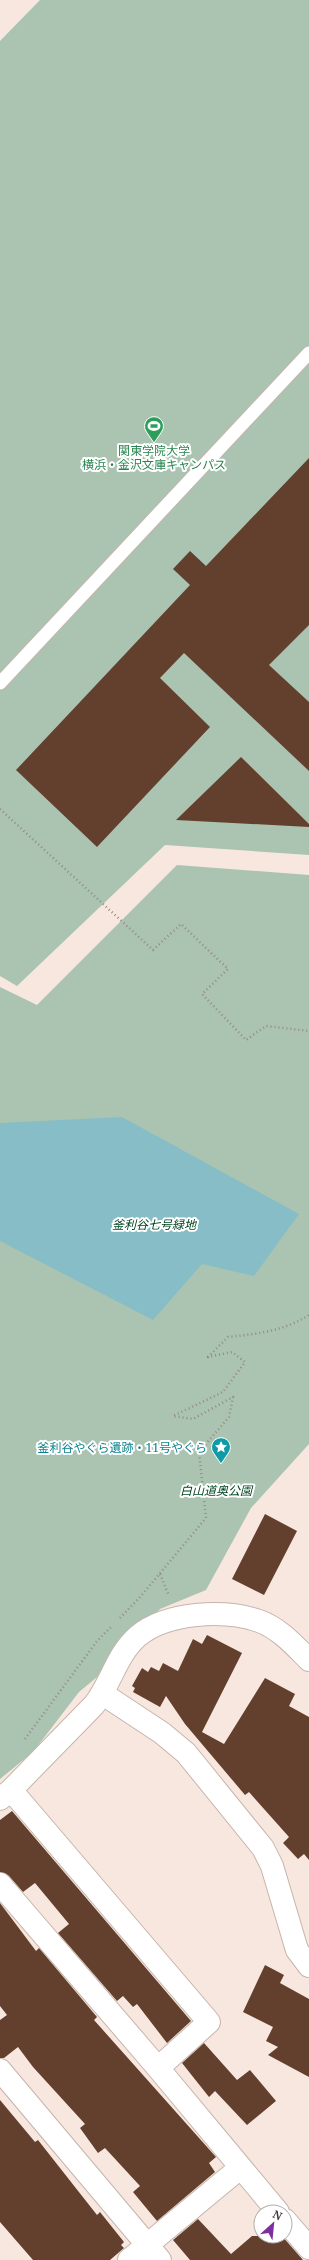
<svg xmlns="http://www.w3.org/2000/svg" width="309" height="2260" font-family="'Noto Serif','Noto Sans JP',serif">
  <style>
    .green { fill: #aac4b1 }
    .water { fill: #87bdc6 }
    .building { fill: #63402d }
    .lines { fill: none; stroke-linecap: round; stroke-linejoin: round }
    .service-casing { stroke: #c5b5ac; stroke-width: 15 }
    .minor-casing { stroke: #c5b5ac; stroke-width: 24 }
    .tertiary-casing { stroke: #c5b5ac; stroke-width: 24 }
    .path { stroke: #958a84; stroke-width: 2.5; stroke-dasharray: 1 3; stroke-linecap: butt }
    .service { stroke: #fff; stroke-width: 13 }
    .minor { stroke: #fff; stroke-width: 22 }
    .tertiary { stroke: #fff; stroke-width: 22 }
    .labels { text-anchor: middle; dominant-baseline: central; stroke-width: 4; stroke-linejoin: round; paint-order: stroke }
    .leisure-label { font-size: 12px; fill: #27864d; stroke: #fff }
    .park-label { font-size: 12px; font-style: italic; fill: #004521; stroke: #fff }
    .culture-label { font-size: 12px; fill: #0d838f; stroke: #fff; text-anchor: end }
  </style>
  <rect width="100%" height="100%" fill="#f8e7de"/>
  <path class="green" d="M 40,0 L 309,0 L 309,855 L 165,845 L 17,986 L 0,976 L 0,41 Z
    M 177,865 L 309,875 L 309,1444 L 251,1508 L 206,1590 L 160,1609 L 102,1673 L 79,1692 L 33,1752 L 0,1779 L 0,987 L 37,1005 Z"/>
  <path class="water" d="M 122,1117 L 299,1214 L 254,1276 L 202,1264 L 153,1320 L 0,1241 L 0,1123 Z"/>
  <path class="building" d="M 309,458 L 309,625 L 269,665 L 309,702 L 309,771 L 184,653 L 160,678 L 210,727 L 97,847 L 16,770 L 190,585 L 173,569 L 190,551 L 206,566 Z
    M 241,757 L 309,824 L 309,827 L 176,820 Z
    M 265,1514 L 297,1531 L 264,1595 L 232,1579 Z
    M 207,1635 L 242,1653 L 202,1732 L 224,1744 L 265,1678 L 295,1694 L 289,1706 L 309,1717 L 309,1860 L 304,1854 L 298,1859 L 283,1843 L 289,1837 L 249,1792 L 245,1795 L 185,1724 L 166,1696 L 160,1707 L 133,1692 L 135,1688 L 132,1686 L 142,1668 L 148,1672 L 151,1667 L 159,1671 L 163,1663 L 178,1671 L 193,1639 L 202,1644 Z
    M 12,1811 L 191,2021 L 167,2043 L 137,2004 L 133,2007 L 123,1996 L 117,2001 L 58,1933 L 69,1924 L 35,1883 L 23,1892 L 9,1876 L 0,1872 L 0,1820 Z
    M 0,1903 L 36,1951 L 39,1948 L 97,2017 L 94,2020 L 216,2157 L 209,2163 L 215,2172 L 157,2221 L 133,2192 L 140,2186 L 105,2148 L 98,2153 L 80,2128 L 85,2124 L 33,2067 L 18,2047 L 4,2058 L 0,2058 L 0,2020 L 7,2015 L 0,2006 Z
    M 265,1965 L 284,1975 L 280,1983 L 309,1999 L 309,2077 L 268,2055 L 278,2047 L 266,2041 L 273,2027 L 243,2012 Z
    M 204,2043 L 237,2080 L 250,2070 L 276,2101 L 247,2125 L 215,2091 L 209,2097 L 182,2063 Z
    M 0,2100 L 35,2142 L 38,2140 L 97,2215 L 100,2212 L 124,2242 L 121,2245 L 124,2248 L 110,2260 L 33,2260 L 0,2222 Z
    M 198,2219 L 231,2254 L 252,2236 L 282,2236 L 303,2260 L 190,2260 L 173,2240 Z"/>
  <g class="lines">
    <g class="service-casing">
      <path id="service" d="M 0,683 L 309,353"/>
    </g>
    <g class="minor-casing">
      <path id="minor" d="M 103,1694 L 162,1733 L 186,1753 L 263,1848 L 272,1866 L 297,1950 L 309,1966
        M 0,1799 L 11,1790 L 209,2022 L 158,2068
        M 0,1884 L 158,2068 L 278,2212
        M 0,2070 L 160,2260
        M 285,2220 L 309,2248
        M 129,2260 L 240,2168"/>
    </g>
    <g class="tertiary-casing">
      <path id="tertiary" d="M 11,1790 L 94,1705 C 111,1684 116,1655 138,1636 C 167,1612 224,1609 259,1621 C 279,1628 294,1645 309,1660"/>
    </g>
    <path class="path" d="M 0,809 L 153,950 L 181,924 L 228,969 L 202,994 L 246,1040 L 266,1026 L 309,1031
      M 160,1574 L 169,1596
      M 120,1618 L 141,1596 L 206,1518 L 199,1452 L 229,1417 L 233,1397 L 193,1419 L 173,1416 L 223,1392 L 245,1362 L 232,1352 L 208,1357 L 228,1337 C 257,1334 284,1331 309,1315
      M 25,1739 L 97,1641 L 111,1627"/>
    <use href="#service" class="service"/>
    <use href="#minor" class="minor"/>
    <use href="#tertiary" class="tertiary"/>
  </g>
  <defs>
    <g id="stadium-pin" transform="scale(1)"><path d="M0 17L-7.5 6A9.5 9.5 0 1 1 7.5 6Z" fill="#2e9e5b" stroke="#fff"/><path d="M0-5a6.5 5 0 1 0 0 10a6.5 5 0 1 0 0-10ZM-3.5-1.8h7v3.6h-7Z" fill="#fff"/></g>
    <g id="sight-pin" transform="scale(1)"><path d="M0 17L-7.5 6A9.5 9.5 0 1 1 7.5 6Z" fill="#0f9aa8" stroke="#fff"/><path d="M0-6L1.8-2.2L6-1.7L2.9 1.2L3.7 5.4L0 3.3L-3.7 5.4L-2.9 1.2L-6-1.7L-1.8-2.2Z" fill="#fff"/></g>
  </defs>
  <g fill-rule="evenodd">
    <use href="#stadium-pin" x="154" y="426"/>
    <use href="#sight-pin" x="221" y="1447"/>
  </g>
  <g class="labels">
    <g class="leisure-label">
      <text x="154" y="450">関東学院大学<tspan x="154" dy="14">横浜・金沢文庫キャンパス</tspan></text>
    </g>
    <g class="park-label">
      <text x="154" y="1224">釜利谷七号緑地</text>
      <text x="216" y="1490">白山道奥公園</text>
    </g>
    <g class="culture-label">
      <text x="207" y="1447">釜利谷やぐら遺跡・11号やぐら</text>
    </g>
  </g>
  <g transform="translate(273 2224) rotate(27)"><circle r="19" fill="#ffffff" stroke="#b2afae"/>
  <path d="M0-3L7 15L0 10L-7 15Z" fill="#7e2e9f"/>
  <text y="-6" font-size="11" font-weight="bold" text-anchor="middle" fill="#3f3835">N</text>
  </g>
</svg>
